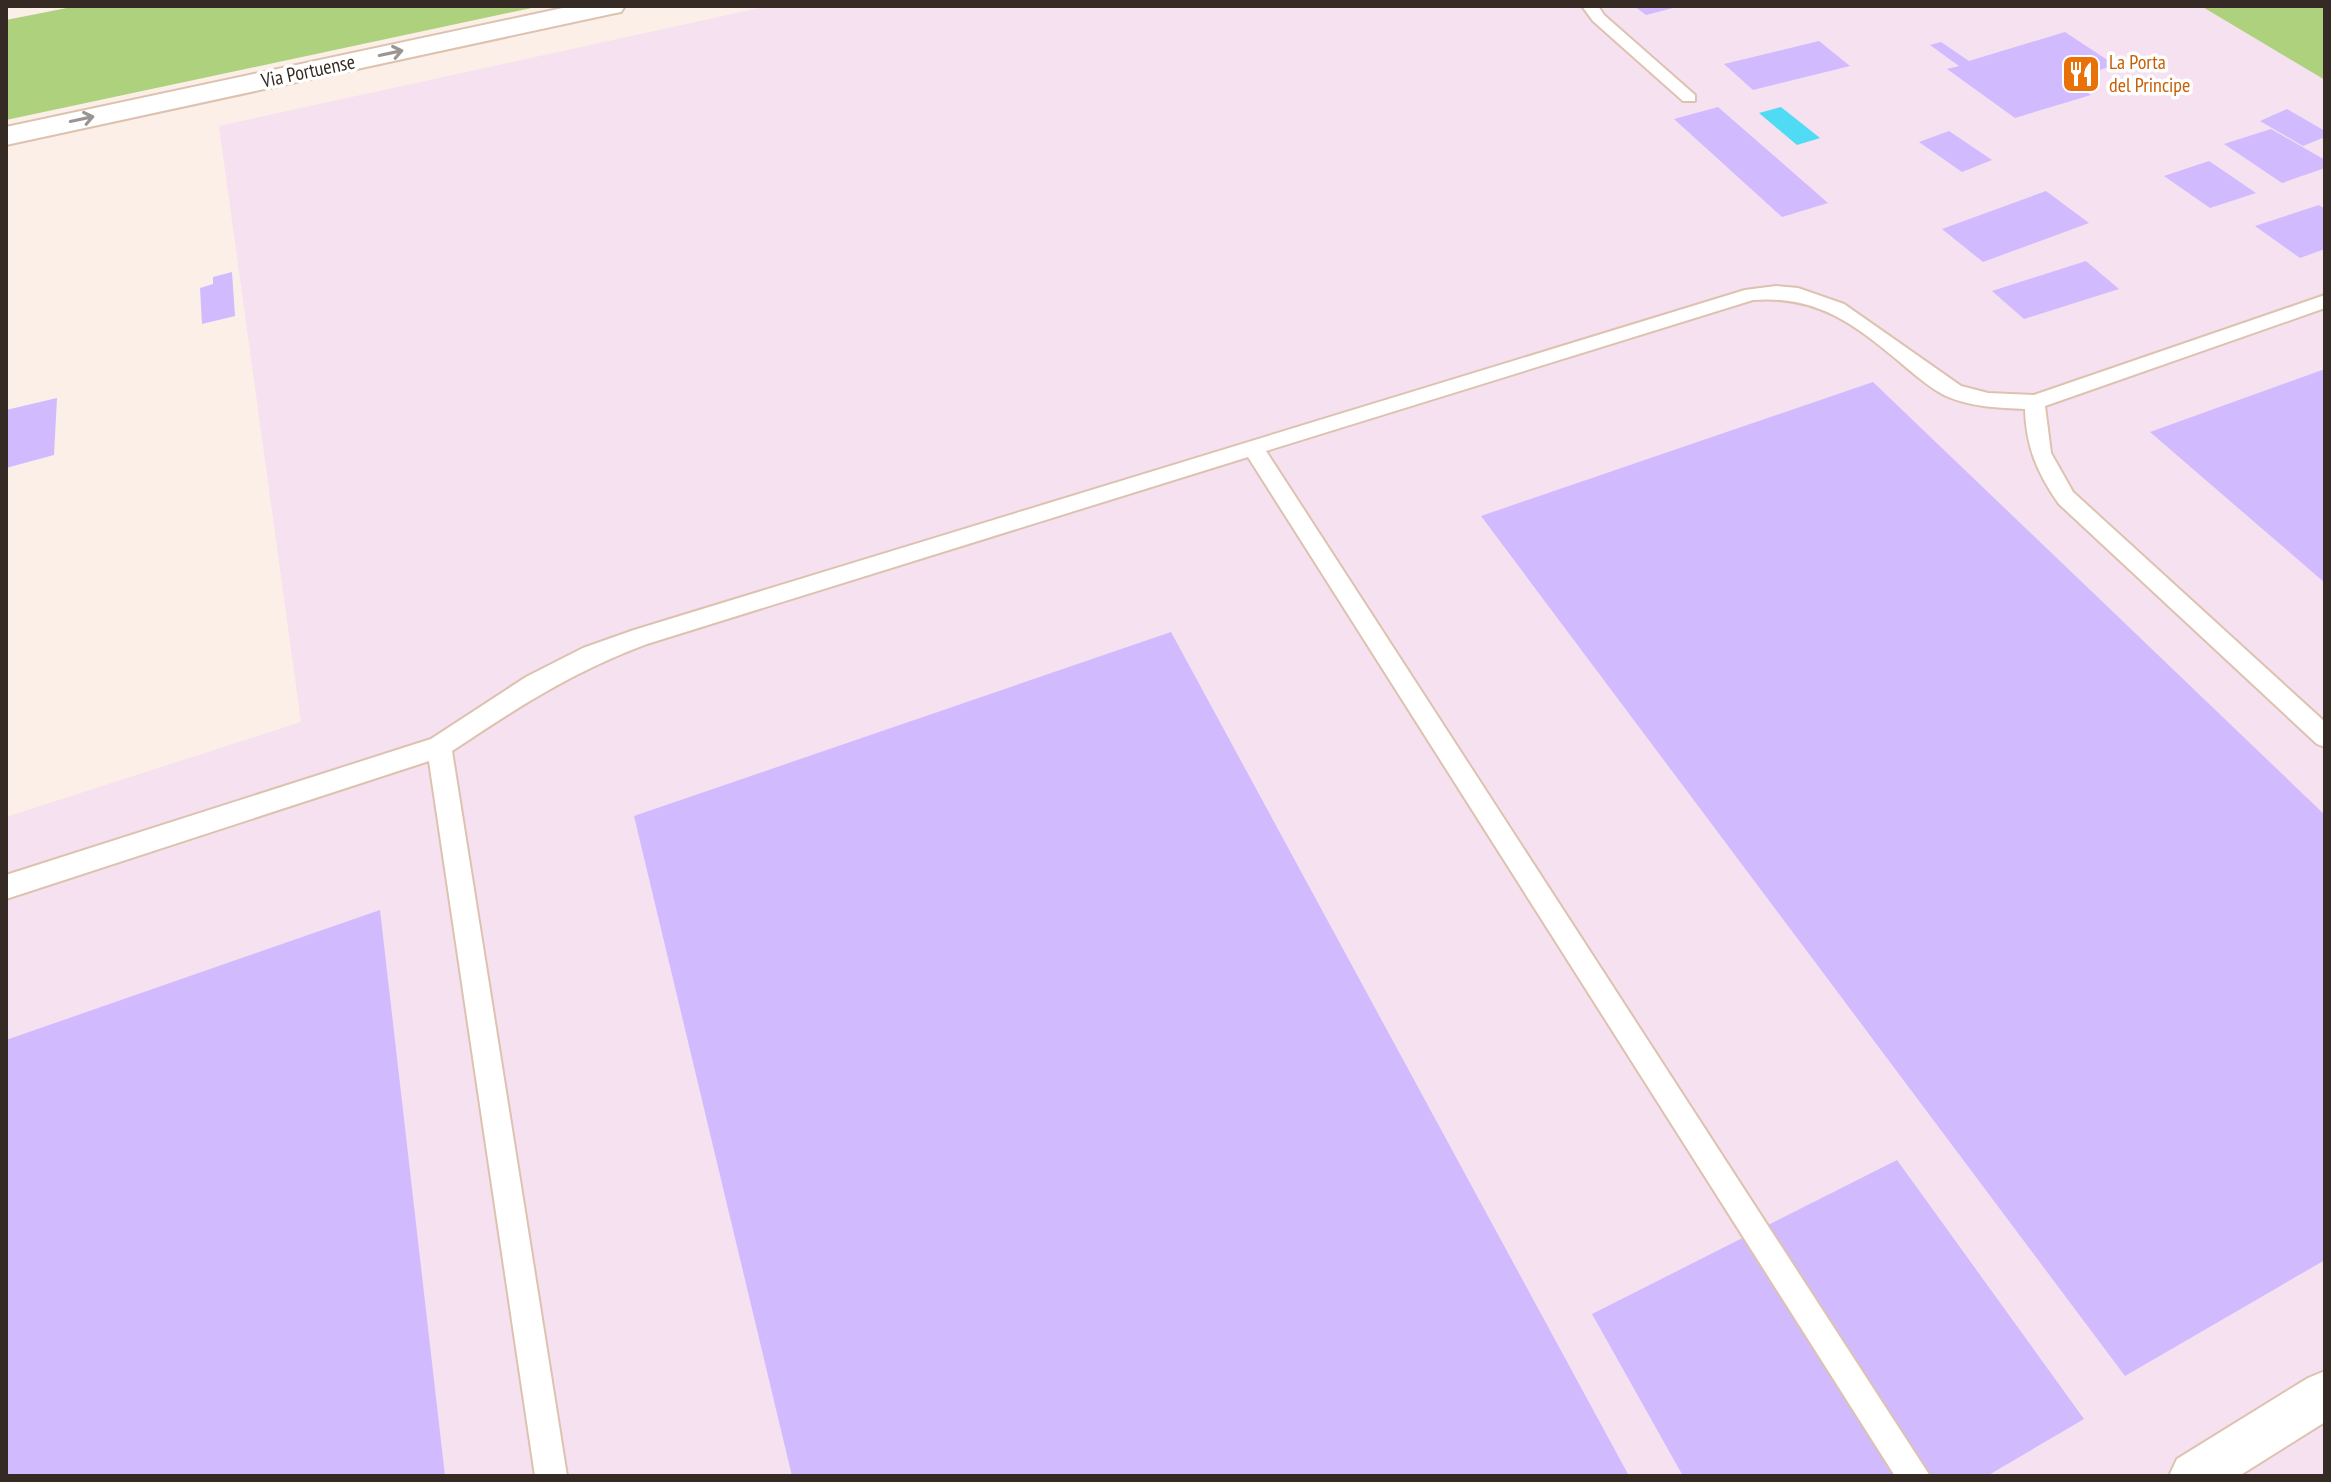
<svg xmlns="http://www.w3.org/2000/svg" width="2331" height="1482" font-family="'PT Sans Narrow',sans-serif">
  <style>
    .commercial { fill: #f6e1f0 }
    .green { fill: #add17d }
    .water { fill: #4edbf3 }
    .building { fill: #d2baff }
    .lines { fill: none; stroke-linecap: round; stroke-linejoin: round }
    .service-casing { stroke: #ddc2b0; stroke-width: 4 }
    .pedestrian-casing { stroke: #ddc2b0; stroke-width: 4 }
    .tertiary-casing { stroke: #ddc2b0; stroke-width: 4 }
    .service { fill: #fff; fill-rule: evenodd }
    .pedestrian { fill: #fff; fill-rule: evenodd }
    .tertiary { fill: #fff; fill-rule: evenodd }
    .oneway { stroke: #9a9592 }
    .labels { text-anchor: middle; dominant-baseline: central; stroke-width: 7; stroke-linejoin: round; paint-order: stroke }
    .far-food-label { font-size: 20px; fill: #c56008; stroke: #fff; text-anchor: start }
    .far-street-label { font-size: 20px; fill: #362b24; stroke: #fff }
  </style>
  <rect width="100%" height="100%" fill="#fbefe8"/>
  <path class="commercial" d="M 769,6 L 2201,6 L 2325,80 L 2325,1476 L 6,1476 L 6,817 L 301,722 L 219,126 Z"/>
  <path class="green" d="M 77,6 L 541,6 L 6,120 L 6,20 Z
    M 2201,6 L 2325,6 L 2325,80 Z"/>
  <path class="water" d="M 1781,107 L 1820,138 L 1797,145 L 1759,113 Z"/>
  <path class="building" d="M 1634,6 L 1677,6 L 1677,7 L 1646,15 Z
    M 2065,32 L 2115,65 L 2069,80 L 2091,95 L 2015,118 L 1947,69 L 1959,66 L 1930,45 L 1941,42 L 1969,61 Z
    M 1819,41 L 1850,66 L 1753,90 L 1724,64 Z
    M 1718,107 L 1828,203 L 1782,217 L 1674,119 Z
    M 2287,109 L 2325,131 L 2325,137 L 2303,146 L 2260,121 Z
    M 2271,129 L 2325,160 L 2325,168 L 2282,183 L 2224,144 Z
    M 1949,131 L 1992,160 L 1962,172 L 1919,142 Z
    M 2209,161 L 2256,193 L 2210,208 L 2164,176 Z
    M 2046,191 L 2089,223 L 1983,262 L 1942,229 Z
    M 2319,205 L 2325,209 L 2325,249 L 2300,258 L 2255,226 Z
    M 2086,261 L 2119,289 L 2024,319 L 1992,291 Z
    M 232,272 L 235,316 L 202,324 L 200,288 L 213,284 L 213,277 Z
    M 2325,369 L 2325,583 L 2150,432 Z
    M 1873,382 L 2325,815 L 2325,1260 L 2125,1376 L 1481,516 Z
    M 57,398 L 54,455 L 6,468 L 6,410 Z
    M 1171,632 L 1629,1476 L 792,1476 L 634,816 Z
    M 380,910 L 445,1476 L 6,1476 L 6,1040 Z
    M 1897,1160 L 2084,1419 L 1987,1476 L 1683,1476 L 1592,1314 Z"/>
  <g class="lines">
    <g class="service-casing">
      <path id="service" d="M 1582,6 L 1598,6 L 1604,15 L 1695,95 L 1695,101 L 1683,101 L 1593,21 Z
        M 1776,286 L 1798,288 L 1844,304 L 1961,386 L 1988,393 L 2034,395 L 2325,295 L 2325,308 L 2045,406 L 2051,453 L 2073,492 L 2325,722 L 2325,747 L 2317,744 L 2059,504 C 2037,473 2026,446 2025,409 C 1999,408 1971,407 1946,396 C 1930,388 1915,375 1901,363 C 1854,324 1817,295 1753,300 L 1266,451 L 1930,1476 L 1895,1476 L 1248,457 L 647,644 C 572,672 518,707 452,751 L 567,1476 L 535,1476 L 429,761 L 6,899 L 6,875 L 431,739 L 526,677 L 583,648 L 634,630 L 1745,290 Z"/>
    </g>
    <g class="pedestrian-casing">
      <path id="pedestrian" d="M 2325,1371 L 2325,1422 L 2239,1476 L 2169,1476 L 2177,1459 L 2308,1378 Z"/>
    </g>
    <g class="tertiary-casing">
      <path id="tertiary" d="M 572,6 L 625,6 L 621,12 L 611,14 L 6,145 L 6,127 Z"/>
    </g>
    <use href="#service" class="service"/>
    <use href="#pedestrian" class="pedestrian"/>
    <use href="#tertiary" class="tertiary"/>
  </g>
  <defs><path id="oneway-shaft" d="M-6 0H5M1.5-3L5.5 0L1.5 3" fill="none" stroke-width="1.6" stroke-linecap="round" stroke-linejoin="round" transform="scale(2)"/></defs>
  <g class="oneway">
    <use href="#oneway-shaft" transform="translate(391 53) rotate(-12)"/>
    <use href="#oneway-shaft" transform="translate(82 119) rotate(-12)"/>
  </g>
  <defs>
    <g id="restaurant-square" transform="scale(2)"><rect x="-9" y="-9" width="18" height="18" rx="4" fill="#e8710a" stroke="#fff"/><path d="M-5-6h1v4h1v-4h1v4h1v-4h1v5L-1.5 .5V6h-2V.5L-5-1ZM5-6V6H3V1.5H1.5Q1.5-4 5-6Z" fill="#fff"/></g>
  </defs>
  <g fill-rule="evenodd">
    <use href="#restaurant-square" x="2081" y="74"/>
  </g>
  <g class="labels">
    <g class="far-food-label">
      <text x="2109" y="62">La Porta<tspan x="2109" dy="23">del Principe</tspan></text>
    </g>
    <g class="far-street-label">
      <text transform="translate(308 71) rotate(-12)">Via Portuense</text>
    </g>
  </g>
  <rect width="2331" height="1482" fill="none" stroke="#362b24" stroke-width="16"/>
</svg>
